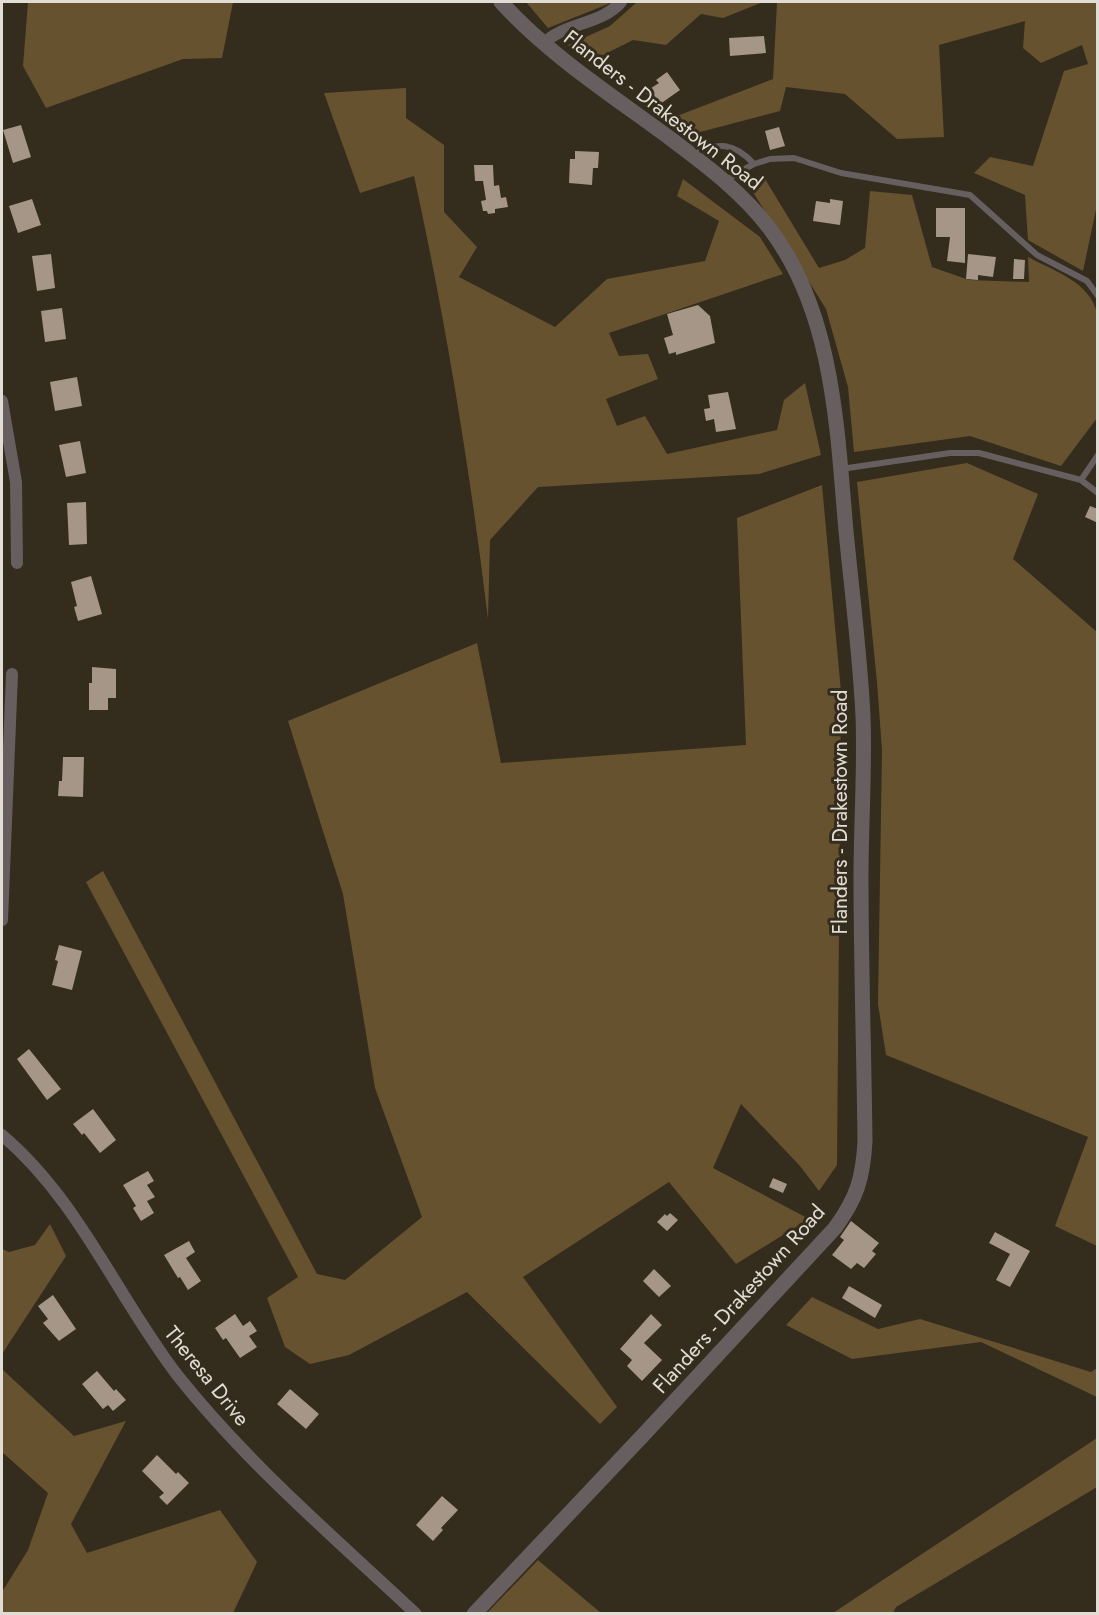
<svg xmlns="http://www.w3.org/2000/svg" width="1099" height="1615" font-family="Jost,sans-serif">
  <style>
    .forest { fill: #66522f }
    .building { fill: #a59687 }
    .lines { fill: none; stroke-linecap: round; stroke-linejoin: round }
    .service { stroke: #675e60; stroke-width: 6 }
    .minor { stroke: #675e60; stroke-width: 12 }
    .tertiary { stroke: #675e60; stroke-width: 15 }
    .labels { text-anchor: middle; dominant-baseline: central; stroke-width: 6; stroke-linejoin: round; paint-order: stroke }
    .street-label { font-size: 21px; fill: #e2ddd4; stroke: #342c1d }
  </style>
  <rect width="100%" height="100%" fill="#342c1d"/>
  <path class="forest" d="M 28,2 L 233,2 L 222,58 L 183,59 L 46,108 L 23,66 Z
    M 526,2 L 613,2 L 548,28 Z
    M 637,2 L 763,2 L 723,18 L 701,14 L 666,45 L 633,40 L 587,63 L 568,45 L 610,26 Z
    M 777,2 L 1097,2 L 1097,205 L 1083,271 L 1028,240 L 1025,195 L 974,173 L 990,157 L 1033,166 L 1064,71 L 1088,64 L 1082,45 L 1041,63 L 1023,48 L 1025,21 L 939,45 L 944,137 L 897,139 L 845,94 L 786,87 L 780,111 L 685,136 L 664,121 L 773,79 Z
    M 406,88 L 406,118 L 444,145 L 444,212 L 477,247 L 459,277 L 555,327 L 607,279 L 705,261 L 719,221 L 677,196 L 683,179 L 760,237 L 783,274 L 609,333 L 619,356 L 648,354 L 658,379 L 606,399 L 617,426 L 645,416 L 667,454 L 777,430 L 784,400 L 805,383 L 821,455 L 759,474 L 538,487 L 490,540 L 488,619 C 470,470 446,322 414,176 L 360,193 L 324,93 Z
    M 762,174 L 819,268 L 845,260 L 865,248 L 870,191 L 912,195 L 932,267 L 969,280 L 1029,282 L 1028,257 C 1054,271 1090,282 1097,313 L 1097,418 L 1061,466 L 970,436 L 854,452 L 848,387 L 826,309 L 748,184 Z
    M 967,463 L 1038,494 L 1013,559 L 1097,632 L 1097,1246 L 1055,1226 L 1088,1137 L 886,1055 L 878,1004 L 882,750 L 877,682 L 857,482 Z
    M 822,485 L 841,692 L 837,1165 L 819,1191 L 800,1166 L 741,1104 L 713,1168 L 809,1219 L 736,1264 L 669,1182 L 523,1277 L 617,1407 L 600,1424 L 467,1292 L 349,1355 L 310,1364 L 285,1347 L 267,1298 L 298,1277 L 86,882 L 103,871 L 317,1274 L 345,1280 L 422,1217 L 375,1088 L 343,894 L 288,721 L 477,643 L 501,763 L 746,745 L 737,518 Z
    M 50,1224 L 66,1256 L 2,1354 L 2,1249 L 9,1252 L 35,1245 Z
    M 812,1297 L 878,1329 L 920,1319 L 1091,1372 L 1097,1368 L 1097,1397 L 981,1342 L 852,1359 L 786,1325 Z
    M 2,1369 L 74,1436 L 126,1421 L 71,1524 L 87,1553 L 220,1510 L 257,1562 L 233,1613 L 2,1613 L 2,1592 L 28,1550 L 48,1493 L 2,1452 Z
    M 1097,1438 L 1097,1487 L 896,1607 L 893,1613 L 833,1613 Z
    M 538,1560 L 545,1566 L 601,1613 L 487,1613 Z"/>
  <path class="building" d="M 764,36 L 766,53 L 730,56 L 729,38 Z
    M 667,72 L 680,90 L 656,107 L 645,92 L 659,83 L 656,80 Z
    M 21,125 L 31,157 L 13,163 L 3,130 Z
    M 779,127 L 785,146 L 770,150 L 765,131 Z
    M 575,151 L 599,152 L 598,168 L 593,168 L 592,185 L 569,183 L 570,159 L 575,159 Z
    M 474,165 L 493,165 L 494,186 L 499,185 L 501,198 L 506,197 L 508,207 L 495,209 L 495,213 L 488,214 L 487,211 L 483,211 L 481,201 L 486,200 L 483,181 L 475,181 Z
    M 32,199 L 41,225 L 18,233 L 9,206 Z
    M 830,199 L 843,201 L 840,225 L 813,221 L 816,201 L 830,203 Z
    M 936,208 L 965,208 L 965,263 L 947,261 L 950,237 L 936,237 Z
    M 51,254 L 55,288 L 37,291 L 32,256 Z
    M 968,254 L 996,257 L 993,277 L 978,275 L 978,280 L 966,279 Z
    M 1014,259 L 1025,260 L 1024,279 L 1013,279 Z
    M 698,305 L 710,316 L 715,343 L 676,355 L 676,352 L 669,354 L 664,338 L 673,335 L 667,314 Z
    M 62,308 L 66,339 L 45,342 L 41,311 Z
    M 77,377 L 82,406 L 55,411 L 50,382 Z
    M 728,392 L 736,429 L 716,432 L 714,419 L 706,421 L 704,409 L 710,408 L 708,395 Z
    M 80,441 L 86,473 L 66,477 L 59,445 Z
    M 86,502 L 87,544 L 69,545 L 67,503 Z
    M 1090,506 L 1098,509 L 1098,523 L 1085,517 Z
    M 91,576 L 102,614 L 78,621 L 74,607 L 77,606 L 71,582 Z
    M 92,667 L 116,669 L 116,698 L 108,698 L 108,710 L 89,710 L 89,683 L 92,683 Z
    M 63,757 L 84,757 L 83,797 L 58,796 L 59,781 L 62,781 Z
    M 59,945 L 82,951 L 72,990 L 52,985 L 58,961 L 55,960 Z
    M 29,1049 L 61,1089 L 47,1100 L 17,1059 Z
    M 93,1109 L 116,1140 L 100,1153 L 84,1133 L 82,1135 L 73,1124 Z
    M 148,1171 L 154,1181 L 147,1185 L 155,1197 L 147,1201 L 154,1213 L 141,1221 L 133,1208 L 136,1206 L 123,1185 Z
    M 773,1178 L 787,1184 L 783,1193 L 769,1187 Z
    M 670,1213 L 678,1220 L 667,1231 L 657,1222 L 665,1214 L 667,1216 Z
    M 851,1221 L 879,1243 L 872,1251 L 876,1254 L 864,1268 L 857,1263 L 851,1269 L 832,1255 L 844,1240 L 840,1237 Z
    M 995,1232 L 1030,1251 L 1010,1287 L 996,1280 L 1010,1254 L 989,1243 Z
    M 189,1241 L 195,1252 L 186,1258 L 201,1281 L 188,1290 L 180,1277 L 178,1278 L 164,1255 Z
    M 654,1269 L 671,1286 L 659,1297 L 643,1281 Z
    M 849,1286 L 882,1305 L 875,1318 L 842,1298 Z
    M 53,1295 L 76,1329 L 59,1341 L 43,1323 L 48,1319 L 38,1306 Z
    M 235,1314 L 243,1326 L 250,1321 L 257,1331 L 249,1336 L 257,1347 L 240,1358 L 226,1338 L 223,1340 L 215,1328 Z
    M 651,1314 L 662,1325 L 644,1343 L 662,1360 L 642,1381 L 627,1366 L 632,1360 L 620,1349 Z
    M 97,1371 L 114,1391 L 116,1389 L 126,1400 L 113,1411 L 108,1405 L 103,1409 L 82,1384 Z
    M 290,1389 L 319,1414 L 306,1429 L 277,1404 Z
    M 157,1455 L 176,1474 L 178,1472 L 189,1483 L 167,1505 L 159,1497 L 164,1493 L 142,1471 Z
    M 442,1496 L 458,1510 L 441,1528 L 443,1530 L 433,1541 L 416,1525 Z"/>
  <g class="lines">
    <path class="service" d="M 692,154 C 718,142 734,142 754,164
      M 726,182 L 735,174 L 754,164 L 770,159 L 794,158 L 841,173 L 970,195 L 1037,255 L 1087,281 L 1098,296
      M 841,469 L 950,453 L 979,453 L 1081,480 L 1098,493
      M 1081,480 L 1098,455"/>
    <path class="minor" d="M 544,43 C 566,22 601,25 621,2
      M 2,401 L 16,482 L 17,563
      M 2,920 L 12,674
      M 2,1135 C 79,1200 117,1297 178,1376 C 248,1464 334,1537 416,1614"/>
    <path class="tertiary" d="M 474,1614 L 647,1431 L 835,1228 C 857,1198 863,1178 865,1141 C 864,1053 861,965 861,877 C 861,824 865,770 863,716 C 860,654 852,593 846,531 C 837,429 834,314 770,229 C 743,193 707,166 671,139 C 613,96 550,56 501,2"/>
  </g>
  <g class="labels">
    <g class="street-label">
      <text transform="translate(663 110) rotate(38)">Flanders - Drakestown Road</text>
      <text transform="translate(840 812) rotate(-90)">Flanders - Drakestown Road</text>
      <text transform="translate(739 1299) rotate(-48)">Flanders - Drakestown Road</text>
      <text transform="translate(207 1376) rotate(51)">Theresa Drive</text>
    </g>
  </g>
  <rect width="1099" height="1615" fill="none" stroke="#e2ddd4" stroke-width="6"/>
</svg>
